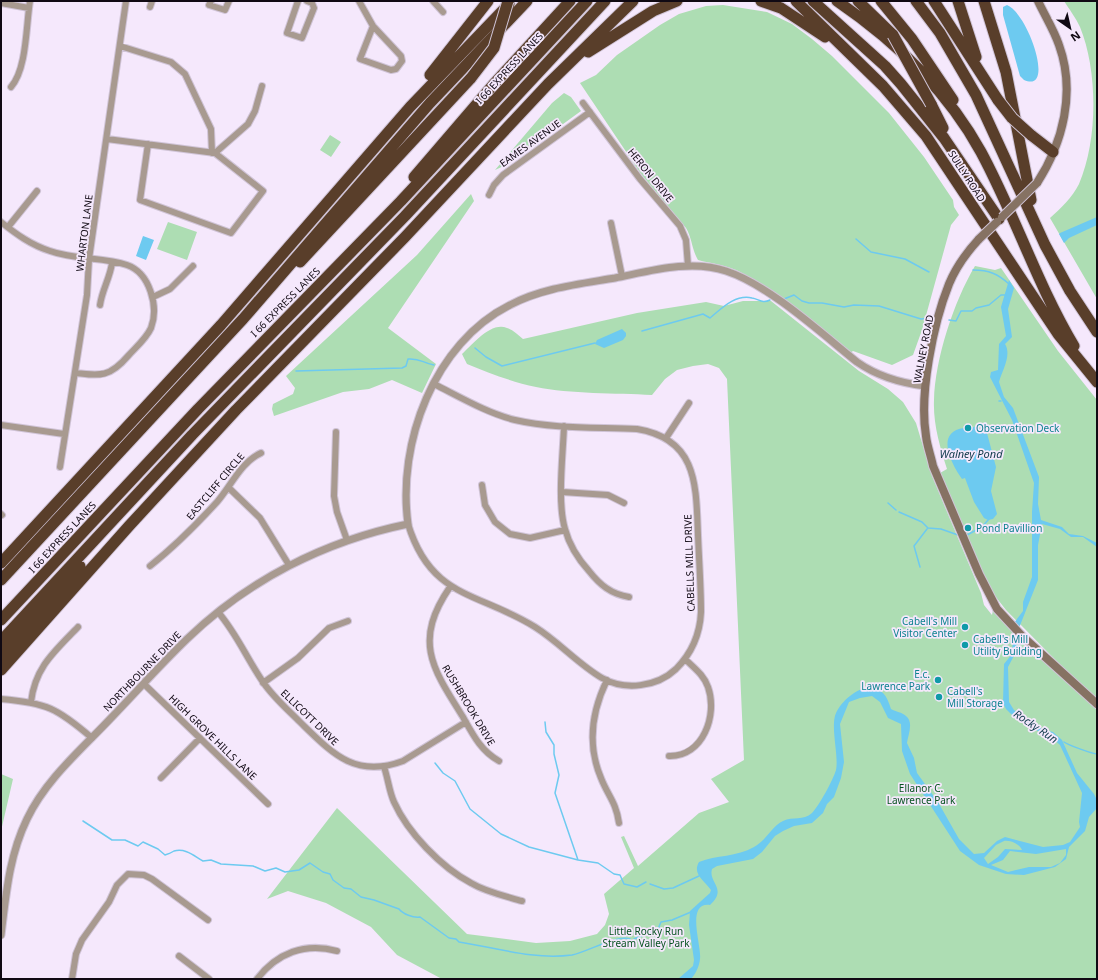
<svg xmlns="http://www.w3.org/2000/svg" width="1098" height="980" font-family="'Noto Sans',sans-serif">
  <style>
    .green { fill: #adddb3 }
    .water { fill: #6dcaf0; fill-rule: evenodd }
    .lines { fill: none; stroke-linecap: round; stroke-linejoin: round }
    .stream { stroke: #6dcaf0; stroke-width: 1.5 }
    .minor-casing { stroke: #d0c4d7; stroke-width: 8 }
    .tertiary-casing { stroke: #d0c4d7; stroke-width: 9 }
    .secondary-casing { stroke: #d0c4d7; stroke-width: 10 }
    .motorway-casing { stroke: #d0c4d7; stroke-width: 13 }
    .minor { stroke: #a89a90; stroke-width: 6 }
    .tertiary { stroke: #a89a90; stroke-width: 7 }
    .secondary { stroke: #867263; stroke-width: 8 }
    .motorway { stroke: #593e2a; stroke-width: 11 }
    .secondary-bridge-casing { stroke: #d0c4d7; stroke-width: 10; stroke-linecap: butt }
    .motorway-bridge-casing { stroke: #d0c4d7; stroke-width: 13; stroke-linecap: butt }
    .secondary-bridge { stroke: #867263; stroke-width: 8 }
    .motorway-bridge { stroke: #593e2a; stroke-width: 11 }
    .culture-dot { fill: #0f9aa8; stroke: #f5e8fc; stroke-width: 1.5 }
    .labels { text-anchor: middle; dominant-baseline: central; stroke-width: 3.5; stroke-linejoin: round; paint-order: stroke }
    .street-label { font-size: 10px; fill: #100913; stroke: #f5e8fc }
    .culture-label { font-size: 10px; fill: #0d838f; stroke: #f5e8fc; text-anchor: start }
    .park-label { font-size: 10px; fill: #075320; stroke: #f5e8fc }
    .water-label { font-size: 11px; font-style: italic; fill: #0f3a4a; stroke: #f5e8fc }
  </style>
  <rect width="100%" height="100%" fill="#f5e8fc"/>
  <path class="green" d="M 1064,1 L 1097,1 L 1097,299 L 1050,218 C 1061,208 1072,198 1079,184 C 1098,140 1098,71 1080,27 C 1076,18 1069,9 1064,1 Z
    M 723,5 L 767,12 L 792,24 L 812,39 L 832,56 L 889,113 L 924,157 L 953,200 L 954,207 L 959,215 L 951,225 L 922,330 L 913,355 L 892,365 L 853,351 L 850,353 C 815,326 781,294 742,273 C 728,265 713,264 698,260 C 692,250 692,238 686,228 L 641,174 L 580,83 L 596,75 L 617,55 L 660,25 L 679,14 L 706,6 Z
    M 564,93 L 571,97 L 581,111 L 508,164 L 495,170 L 552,103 Z
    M 330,135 L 341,142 L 331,157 L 320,150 Z
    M 471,194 L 474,201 L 388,328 L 436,364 L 422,393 L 392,380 L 369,389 L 343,392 L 274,416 L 272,409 L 273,404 L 293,394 L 295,388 L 286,376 L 417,255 Z
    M 168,222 L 197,232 L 187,260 L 157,249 Z
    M 975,266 L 995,270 L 1001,268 L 1058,351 L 1097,400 L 1097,702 L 1006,610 L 988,587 L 940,473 L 947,469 C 940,447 933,424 934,400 C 935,359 954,301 975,266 Z
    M 743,301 L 771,301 L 859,371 L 888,389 L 903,402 L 916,423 L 932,476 L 981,593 L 984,605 L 992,615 L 993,610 L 1021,640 L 1097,710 L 1097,979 L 442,979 L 397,955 L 371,927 L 326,903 L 288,891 L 267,899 L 337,808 L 467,934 L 536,943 L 570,941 L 597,934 L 605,925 L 609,914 L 604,894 L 634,868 L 621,837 L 624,836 L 638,866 L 699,813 L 729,802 L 711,779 L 744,760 L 727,379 L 719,368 L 708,364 L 693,366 L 677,370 L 665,379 L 652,395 C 616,393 570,394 536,387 C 512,382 489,373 467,364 L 462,354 C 472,345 491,321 507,328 C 513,330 518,335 523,339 L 637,313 L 706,302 L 724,306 Z
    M 1,774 L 13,779 L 1,831 Z"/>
  <path class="water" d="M 1007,5 C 1028,13 1056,94 1024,80 L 1020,76 L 1003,15 L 1003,7 Z
    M 1097,217 L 1097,225 L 1069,238 L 1064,243 L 1059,234 L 1060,233 Z
    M 143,236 L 154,240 L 146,260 L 136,256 Z
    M 1009,280 L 1014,288 L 1008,309 L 1012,337 L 1005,344 C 1012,355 1002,371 999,382 L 1004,397 L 1013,408 L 1039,477 L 1038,504 L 1041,520 L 1062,527 L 1069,534 L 1083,536 L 1097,543 L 1097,547 L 1083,537 L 1071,537 L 1060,529 L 1042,524 L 1038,545 L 1038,580 L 1019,628 L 1016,652 L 1008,667 L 1009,702 L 1014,710 L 1042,729 L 1053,732 L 1062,740 L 1077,773 L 1094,794 L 1097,800 L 1097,808 L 1089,817 L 1085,831 L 1069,847 L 1066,859 L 1055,867 L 1024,875 L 1006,874 L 979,865 L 960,851 L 910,774 L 902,751 L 901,724 L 888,718 L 880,702 L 872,696 L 860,698 L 849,702 L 840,724 L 844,762 L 841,778 L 834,797 L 827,804 L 823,813 L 812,823 L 794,826 L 783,831 L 775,836 L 762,852 L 753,859 L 717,866 L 712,869 C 708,883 728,888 710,905 C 685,902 702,946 700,959 C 699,967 696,973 691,979 L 678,979 L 693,966 L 694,960 L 689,925 L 690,911 L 710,893 L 711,890 C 704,880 692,874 699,862 C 716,855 737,857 754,847 C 766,841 771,827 783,821 C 793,816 803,821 812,813 C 819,806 833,780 836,770 C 839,756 830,726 836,713 C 843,698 867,678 883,693 C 887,697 889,703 891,709 C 896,712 902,712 906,716 C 914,722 908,735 907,743 L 914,758 L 917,773 L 938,802 L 959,839 L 974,854 L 984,853 L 997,841 L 1005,837 L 1043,847 L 1063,845 L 1070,842 L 1080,827 L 1079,822 L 1082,793 L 1060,745 L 1049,735 L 1041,733 L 1011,714 L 1006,709 L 1003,703 L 1004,664 L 1012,654 L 1014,623 L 1023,611 L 1023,602 L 1032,577 L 1032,512 L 1034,483 L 1012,420 L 990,377 L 991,372 L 998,370 L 999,344 L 1006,336 L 1001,307 ZM 1004,841 C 1010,840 1020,844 1022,850 L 1005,849 L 998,857 L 988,864 L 984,858 L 996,845 ZM 1066,849 L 1066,855 L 1060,863 L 1051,867 L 1029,867 L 1008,872 L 991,865 L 1003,860 L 1010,851 L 1036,854 Z
    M 622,329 L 626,333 L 626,336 L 623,340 L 604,348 L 595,344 L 597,340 Z
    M 976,426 L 987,433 L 996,467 L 991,491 L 997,514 L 993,519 L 988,520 L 984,518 L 974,502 L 965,478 L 962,479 C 952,465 934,432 964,428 L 965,431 Z"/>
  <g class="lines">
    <path class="stream" d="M 856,239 L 871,252 L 905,259 L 929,272
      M 973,270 C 989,270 998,274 1009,284
      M 784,299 L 794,295 L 802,301 L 809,303 L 822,303 L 844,307 L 854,305 L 879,306 L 921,319 L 930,318
      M 949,320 L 956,321 L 961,311 L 972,311 L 976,308 L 989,305 L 1001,295 L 1006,295
      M 642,331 L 703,314 L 710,318 C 721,309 735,294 752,298 C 759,299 762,304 770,300
      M 475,348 L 486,357 L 502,366 L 595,343
      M 296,371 L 402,368 L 406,366 L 408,359 C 421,358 422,363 434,365
      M 999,401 L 1001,401
      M 888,503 L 896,510
      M 899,512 L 922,522 L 928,528 L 941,529 L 958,535
      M 967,535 L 982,527 L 989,519
      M 920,567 L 914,546 L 927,529
      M 545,722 L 546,732 L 554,745 L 554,754 L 559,775 L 555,793 L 578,860
      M 1064,742 C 1068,745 1093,754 1097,754
      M 435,763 L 443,773 L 455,781 L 470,809 L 501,834 L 529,847 L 578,860 L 598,863 L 614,874 L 620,875 L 624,884 L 637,887 L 646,882
      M 83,821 L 112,840 L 125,840 L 138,846 L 143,842 L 158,849 L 165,855 C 168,854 171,853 174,851 C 186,848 194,856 203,861 L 211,860 L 221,864 L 253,866 L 265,871 L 276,868 L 285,872 L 299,870 L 310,863 L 323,872 L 330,874 L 333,880 L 344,888 L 351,889 L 361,897 L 374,900 L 399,909 C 403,914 413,918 420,917 L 449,938 L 456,939 L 459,942 C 497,948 534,960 572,955 C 588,952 617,934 630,939
      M 650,884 L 664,889 L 673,888 L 699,876
      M 634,939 L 658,929 L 661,922 L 672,920 L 691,912"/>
    <g class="minor-casing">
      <path id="minor" d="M 211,1 L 209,5 L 225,10 L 229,1
        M 298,1 L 287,33 L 302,38 L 314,8 L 312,3 L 307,1
        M 359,1 L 373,26 L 401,56 L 402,61 L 396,69 L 391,70 L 360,59 L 373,26
        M 433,1 L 443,12
        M 1,3 L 29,8
        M 150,7 L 152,1
        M 120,46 L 171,62 L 185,74 L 211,129 L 212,153
        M 11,87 C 27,69 26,25 30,1
        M 583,103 L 640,179 L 680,226 L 686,240 L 688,266
        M 107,139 L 215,153 L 248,124 L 255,111 L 262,86
        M 148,144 L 140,200 L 231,233 L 263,191 L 215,153
        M 489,195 L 494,185 L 503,175 L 590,112
        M 1,222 C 16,234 31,245 50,251 C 75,260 104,257 127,265 C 150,273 159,307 151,328 C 146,339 136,347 128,356 C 110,377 101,376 75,373
        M 611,223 L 622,276
        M 8,227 L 37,191
        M 153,297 L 170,289 L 193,266
        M 100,305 C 102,290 110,278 112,263
        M 1,425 L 64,434
        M 564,426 C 563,455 557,502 565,529 C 569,544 579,560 589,571 C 600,585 611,594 629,597
        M 336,432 L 334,496 L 337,512 L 347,540
        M 666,438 L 689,403
        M 60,467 L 87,295 L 89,259 L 126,1
        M 482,485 L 485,505 L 495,522 L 510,534 L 530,538 L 565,530
        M 229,488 L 260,518 L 289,565
        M 562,492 L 608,495 L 624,503
        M 1,514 L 2,515
        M 408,524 C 431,599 479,592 535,627 C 559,642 578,664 602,678 C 625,691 657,687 676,669 C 692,653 700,634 701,612 C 701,587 699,561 698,535 C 696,486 698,439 637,429 C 597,427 554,429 515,420 C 487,413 460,397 434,384
        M 150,566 C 174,547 196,525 217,502 C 231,486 241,462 261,453
        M 450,587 C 413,641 432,668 463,717 C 473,735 481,751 499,761
        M 218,612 C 237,634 247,659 263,682 C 273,697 287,709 300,722 C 332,753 355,779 403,761 L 466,722
        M 607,680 C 592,711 587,745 601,778 C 608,796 616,802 619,823
        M 263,683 L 298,658 L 329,628 L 348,621
        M 144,684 L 268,804
        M 1,699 C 47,703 57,708 92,738
        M 31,702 C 35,667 55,651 78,627
        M 669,756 C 703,757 718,715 708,687 C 704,675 694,668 685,659
        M 384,767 C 388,778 389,791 394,802 C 408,833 441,867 471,883 C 486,892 505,896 522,901
        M 161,778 L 200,738
        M 179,956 L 209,979
        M 72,979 L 76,954 L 82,940 L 109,902 L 117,885 L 128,874 L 144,875 L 152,879 L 208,920
        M 257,979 C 277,953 305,942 337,951"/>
    </g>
    <g class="tertiary-casing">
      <path id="tertiary" d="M 1,935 C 6,895 9,856 27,819 C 46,779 82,749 112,717 C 137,691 161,664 187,639 C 248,580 325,541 408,524 C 397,443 434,343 510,305 C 542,288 580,284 615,278 C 650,271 691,259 726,271 C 769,285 821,333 857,362 C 877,376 900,383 925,386"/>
    </g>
    <g class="secondary-casing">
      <path id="secondary" d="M 1037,183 C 1063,143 1076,92 1059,45 C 1054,30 1045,16 1038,1
        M 979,239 C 967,252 956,267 949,284 C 933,324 919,394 926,436 C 927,446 931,456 933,466 L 979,574 L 997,609 L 1022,636 L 1097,704"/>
    </g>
    <g class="motorway-casing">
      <path id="motorway" d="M 761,1 L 781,8 L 825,37
        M 796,1 L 883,86 L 926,136 L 1058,334 L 1097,382
        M 813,1 L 885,66 L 901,84 L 944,138 L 999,219
        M 837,1 C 894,40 947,90 981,152 C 1015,215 1037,284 1074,346
        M 858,1 L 893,35
        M 881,1 L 912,39 L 953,100
        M 916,1 L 940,33 L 976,95 L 1045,245 L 1070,291 L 1097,332
        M 934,1 L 998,100
        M 958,1 L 976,57
        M 984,1 L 1006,72 L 1031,200
        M 588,52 L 653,11 L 677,1
        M 430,75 L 488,1
        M 931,104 L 943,128
        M 1031,135 L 1053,152
        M 414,177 L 493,85 L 570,1
        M 300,262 L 471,78
        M 1,563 L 221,325 L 410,107 L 509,4
        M 1,580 L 243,319 L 430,103 L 527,1
        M 1,620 L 198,409 L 401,201 L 587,1
        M 1,641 L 192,435 L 405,216 L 605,1
        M 1,655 L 80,566
        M 1,670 L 129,526 L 236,410 L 405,237 L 548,84 L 633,1"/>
    </g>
    <use href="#minor" class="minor"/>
    <use href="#tertiary" class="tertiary"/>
    <use href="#secondary" class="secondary"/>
    <use href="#motorway" class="motorway"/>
    <g class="secondary-bridge-casing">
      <path id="secondary-bridge" d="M 1002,217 L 1037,183
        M 979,239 L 997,222"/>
    </g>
    <g class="motorway-bridge-casing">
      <path id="motorway-bridge" d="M 893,35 L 931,104
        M 471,78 L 494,48 L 508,1
        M 998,100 L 1012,118 L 1031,135"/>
    </g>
    <use href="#secondary-bridge" class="secondary-bridge"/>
    <use href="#motorway-bridge" class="motorway-bridge"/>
  </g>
  <g class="culture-dot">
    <circle cx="968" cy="428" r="4"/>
    <circle cx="968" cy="528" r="4"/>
    <circle cx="965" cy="627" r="4"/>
    <circle cx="965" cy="645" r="4"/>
    <circle cx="938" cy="680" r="4"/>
    <circle cx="939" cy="697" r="4"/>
  </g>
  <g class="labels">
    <g class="street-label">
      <text transform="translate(509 68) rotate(-47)">I 66 EXPRESS LANES</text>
      <text transform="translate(530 143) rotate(-36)">EAMES AVENUE</text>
      <text transform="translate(651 175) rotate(51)">HERON DRIVE</text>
      <text transform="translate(967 176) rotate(57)">SULLY ROAD</text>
      <text transform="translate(84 233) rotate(-83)">WHARTON LANE</text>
      <text transform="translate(285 302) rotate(-45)">I 66 EXPRESS LANES</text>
      <text transform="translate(923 349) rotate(-79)">WALNEY ROAD</text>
      <text transform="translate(215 486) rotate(-50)">EASTCLIFF CIRCLE</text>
      <text transform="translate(62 537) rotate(-47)">I 66 EXPRESS LANES</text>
      <text transform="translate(689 563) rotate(-92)">CABELLS MILL DRIVE</text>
      <text transform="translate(142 671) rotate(-46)">NORTHBOURNE DRIVE</text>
      <text transform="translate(469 705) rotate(59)">RUSHBROOK DRIVE</text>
      <text transform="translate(310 717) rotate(44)">ELLICOTT DRIVE</text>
      <text transform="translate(213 737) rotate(44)">HIGH GROVE HILLS LANE</text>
    </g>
    <g class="culture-label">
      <text x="976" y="428">Observation Deck</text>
      <text x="976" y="528">Pond Pavillion</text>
      <text x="957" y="621" text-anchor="end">Cabell's Mill<tspan x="957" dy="12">Visitor Center</tspan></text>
      <text x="973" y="639">Cabell's Mill<tspan x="973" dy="12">Utility Building</tspan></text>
      <text x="930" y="674" text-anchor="end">E.c.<tspan x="930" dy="12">Lawrence Park</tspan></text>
      <text x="947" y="691">Cabell's<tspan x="947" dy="12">Mill Storage</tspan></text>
    </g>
    <g class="park-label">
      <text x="921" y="788">Ellanor C.<tspan x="921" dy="12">Lawrence Park</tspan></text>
      <text x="646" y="931">Little Rocky Run<tspan x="646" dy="12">Stream Valley Park</tspan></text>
    </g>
    <g class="water-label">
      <text x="971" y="453">Walney Pond</text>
      <text transform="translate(1036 726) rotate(34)">Rocky Run</text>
    </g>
  </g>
  <rect width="1098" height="980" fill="none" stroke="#100913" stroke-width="4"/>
  <g transform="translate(1070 28) rotate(146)" stroke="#f5e8fc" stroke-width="3" paint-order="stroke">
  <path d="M0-3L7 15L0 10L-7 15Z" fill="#100913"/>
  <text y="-6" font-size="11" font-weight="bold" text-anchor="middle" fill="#100913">N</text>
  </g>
</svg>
